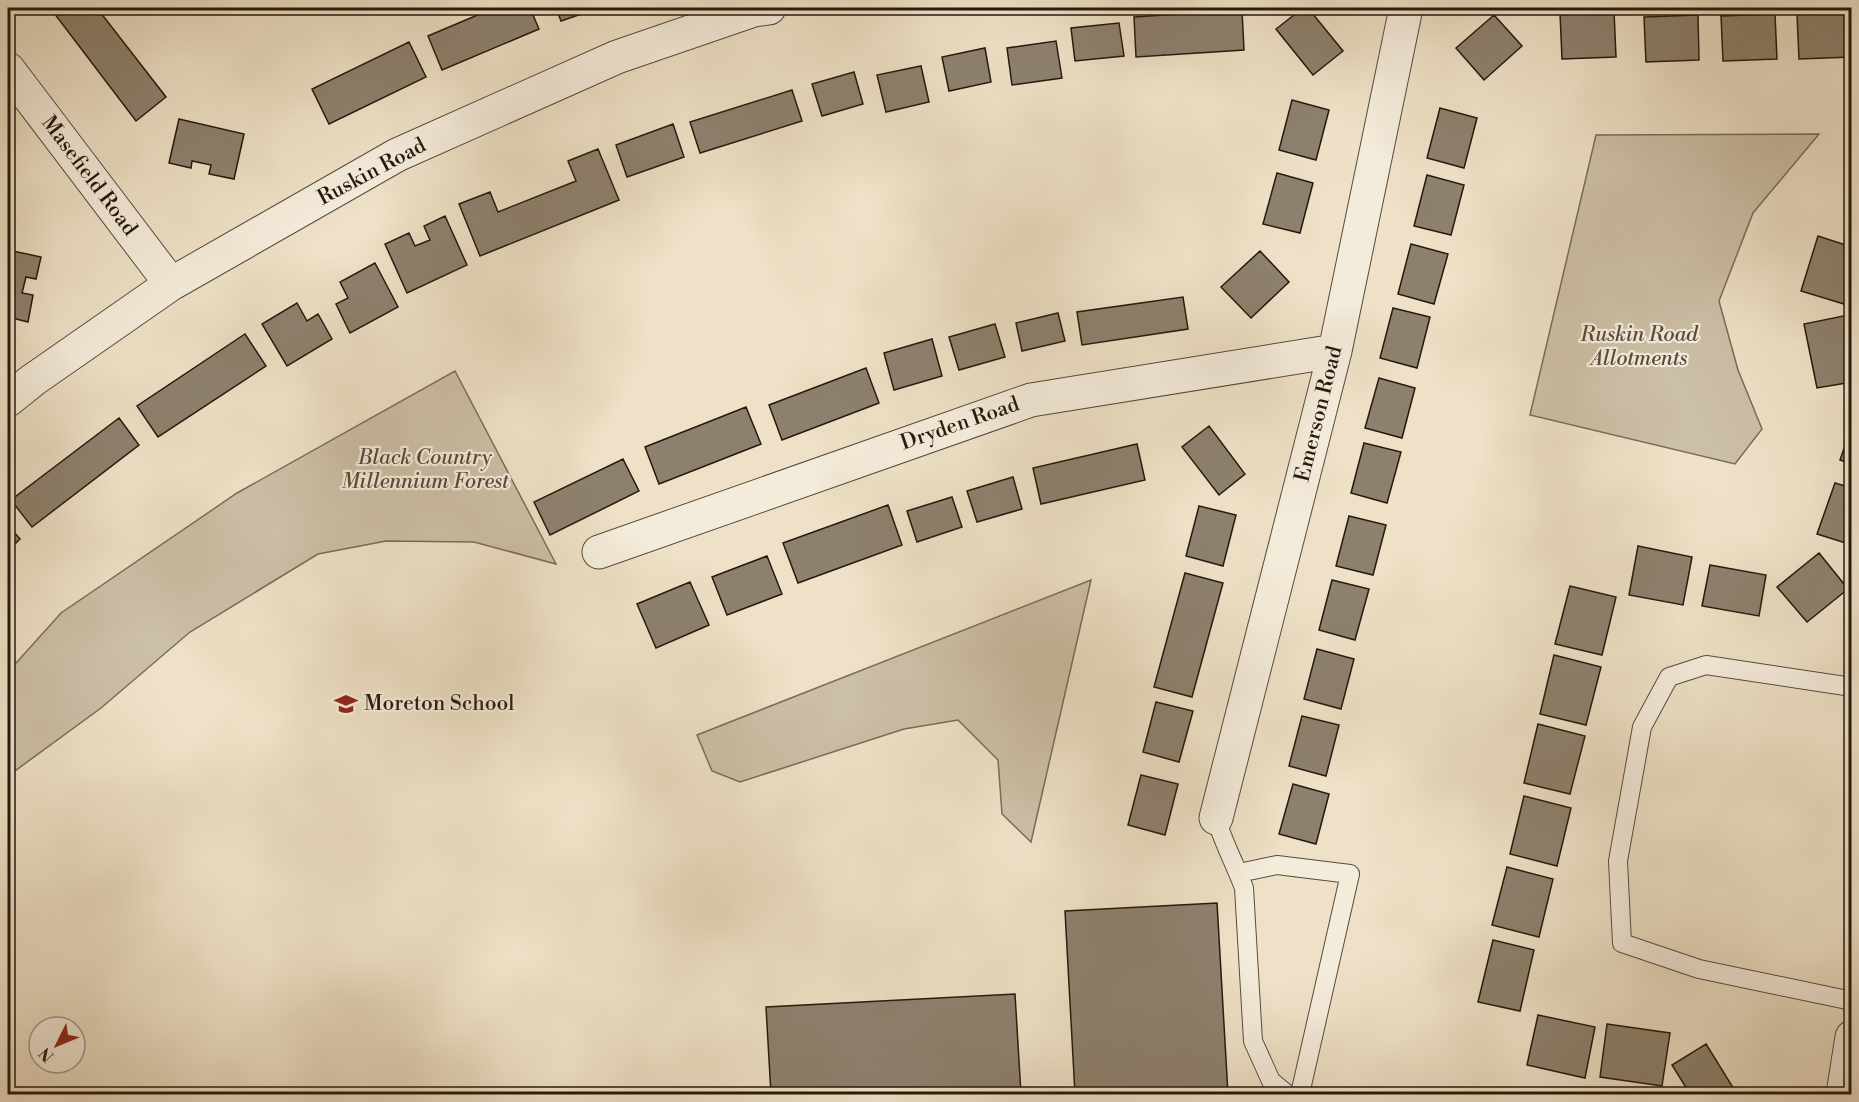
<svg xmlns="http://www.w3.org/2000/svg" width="1859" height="1102" font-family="'Libre Bodoni',serif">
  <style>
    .green { fill: #ccbfa7; stroke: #786c5a; stroke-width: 1.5 }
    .building { fill: #8d816e; stroke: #24190d; stroke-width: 1.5 }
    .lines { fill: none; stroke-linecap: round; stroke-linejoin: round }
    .lane-casing { stroke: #564b3c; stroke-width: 20 }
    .street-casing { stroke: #564b3c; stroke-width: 35 }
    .lane { stroke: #f4ecdb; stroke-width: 18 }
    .street { stroke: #f4ecdb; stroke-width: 33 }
    .labels { text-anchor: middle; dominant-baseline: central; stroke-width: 4.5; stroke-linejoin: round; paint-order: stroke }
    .street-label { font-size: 21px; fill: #24190d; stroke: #f4ecdb }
    .park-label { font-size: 21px; font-style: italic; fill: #564b3b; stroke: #f4ecdb }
    .poi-label { font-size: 21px; fill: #24190d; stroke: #f4ecdb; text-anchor: start }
  </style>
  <rect width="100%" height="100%" fill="#eee1c7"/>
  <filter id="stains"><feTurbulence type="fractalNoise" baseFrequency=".00333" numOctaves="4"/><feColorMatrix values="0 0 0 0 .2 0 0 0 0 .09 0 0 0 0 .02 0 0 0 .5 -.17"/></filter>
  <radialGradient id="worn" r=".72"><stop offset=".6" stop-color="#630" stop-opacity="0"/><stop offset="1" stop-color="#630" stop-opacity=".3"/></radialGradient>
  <path class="green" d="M 1819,134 L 1753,213 L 1719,301 L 1738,370 L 1762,429 L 1735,464 L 1530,415 L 1596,135 Z
    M 455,371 L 556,564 L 474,542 L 386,541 L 318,554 L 190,632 L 101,708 L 8,776 L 8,672 L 61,613 L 237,493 Z
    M 1091,580 L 1031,842 L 1002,814 L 998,760 L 958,720 L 904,729 L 740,782 L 712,771 L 697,735 Z"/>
  <path class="building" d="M 52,8 L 97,8 L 166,97 L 136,121 L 51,9 Z
    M 494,8 L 530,8 L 539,29 L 442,70 L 428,36 Z
    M 556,8 L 599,8 L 561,21 Z
    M 1303,8 L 1308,8 L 1343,51 L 1313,75 L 1276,29 Z
    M 1242,10 L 1244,50 L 1136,57 L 1134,17 Z
    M 1614,11 L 1616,57 L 1562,59 L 1560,13 Z
    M 1851,12 L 1852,57 L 1799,59 L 1797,14 Z
    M 1775,14 L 1777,59 L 1723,61 L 1721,16 Z
    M 1494,15 L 1522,46 L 1484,80 L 1456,48 Z
    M 1698,15 L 1699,60 L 1646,62 L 1644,17 Z
    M 1119,23 L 1124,56 L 1075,61 L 1071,28 Z
    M 1056,41 L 1062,78 L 1012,85 L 1007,48 Z
    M 409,42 L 426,77 L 329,124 L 312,89 Z
    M 985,48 L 991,82 L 949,91 L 942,57 Z
    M 921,66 L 929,102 L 886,112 L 877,75 Z
    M 854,72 L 863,104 L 822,116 L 812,84 Z
    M 792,90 L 802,121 L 700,153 L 690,122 Z
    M 1292,100 L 1329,110 L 1316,160 L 1279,150 Z
    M 1440,108 L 1477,118 L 1464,168 L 1427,158 Z
    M 179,119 L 244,134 L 234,179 L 209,174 L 211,165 L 192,161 L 191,168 L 169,163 Z
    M 673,124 L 684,157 L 627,177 L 616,145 Z
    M 598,149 L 619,200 L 480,256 L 459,204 L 490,192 L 498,212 L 576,181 L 568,161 Z
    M 1277,173 L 1313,183 L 1300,233 L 1263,224 Z
    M 1427,175 L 1464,185 L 1451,235 L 1414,226 Z
    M 1852,200 L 1852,214 L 1845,205 Z
    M 445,216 L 467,265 L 407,293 L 385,244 L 409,233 L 415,246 L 430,240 L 424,226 Z
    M 1818,236 L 1852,247 L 1852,279 L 1844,304 L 1801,291 Z
    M 1411,244 L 1448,254 L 1434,304 L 1398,294 Z
    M 8,250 L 41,257 L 36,279 L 26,277 L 22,293 L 33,295 L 28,322 L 8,317 Z
    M 1260,251 L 1289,282 L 1251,318 L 1221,287 Z
    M 375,263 L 398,307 L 350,333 L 336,304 L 348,298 L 340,282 Z
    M 1183,297 L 1188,329 L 1082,345 L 1077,312 Z
    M 297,303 L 307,321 L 318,314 L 332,339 L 287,366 L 262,324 Z
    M 1393,308 L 1430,317 L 1417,368 L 1380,358 Z
    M 1058,313 L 1065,341 L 1022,351 L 1016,323 Z
    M 1848,315 L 1852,329 L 1852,382 L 1817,388 L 1804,324 Z
    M 995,324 L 1005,357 L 959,370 L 949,337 Z
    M 245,334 L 266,366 L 158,437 L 137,406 Z
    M 932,339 L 942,376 L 894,390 L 884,353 Z
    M 866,368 L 879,403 L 782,440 L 769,405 Z
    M 1379,378 L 1415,388 L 1402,438 L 1365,428 Z
    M 746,407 L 761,444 L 659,484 L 645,447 Z
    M 119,418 L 139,445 L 32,527 L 11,500 Z
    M 1852,425 L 1852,464 L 1840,460 Z
    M 1209,426 L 1245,474 L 1219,495 L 1182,447 Z
    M 1364,443 L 1401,452 L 1387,503 L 1351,493 Z
    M 1137,444 L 1145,480 L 1041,504 L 1033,468 Z
    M 623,459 L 639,491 L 550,535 L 534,502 Z
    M 1013,477 L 1022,509 L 977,522 L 967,491 Z
    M 1835,483 L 1852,488 L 1852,545 L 1817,534 Z
    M 952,497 L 962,527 L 917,542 L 907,511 Z
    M 888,505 L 902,545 L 798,583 L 783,543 Z
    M 1199,506 L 1236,515 L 1223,566 L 1186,556 Z
    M 1349,516 L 1386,525 L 1373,575 L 1336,566 Z
    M 8,525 L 20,539 L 8,551 Z
    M 1638,546 L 1692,557 L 1683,605 L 1629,595 Z
    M 1819,553 L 1848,589 L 1807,622 L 1777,587 Z
    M 767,556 L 782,594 L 727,615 L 712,577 Z
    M 1710,565 L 1766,575 L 1759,616 L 1702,606 Z
    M 1185,573 L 1223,583 L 1192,697 L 1154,687 Z
    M 1332,580 L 1369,589 L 1355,640 L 1319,630 Z
    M 690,582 L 709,625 L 656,648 L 637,604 Z
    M 1570,586 L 1616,597 L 1602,655 L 1555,644 Z
    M 1317,649 L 1354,659 L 1341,709 L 1304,699 Z
    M 1554,655 L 1601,667 L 1586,725 L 1540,714 Z
    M 1156,702 L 1193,711 L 1179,762 L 1143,752 Z
    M 1302,716 L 1339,725 L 1326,776 L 1289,766 Z
    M 1538,724 L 1585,736 L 1570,794 L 1524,783 Z
    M 1141,775 L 1178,784 L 1165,835 L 1128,825 Z
    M 1293,784 L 1329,794 L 1316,844 L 1279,834 Z
    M 1524,796 L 1571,808 L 1557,866 L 1510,854 Z
    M 1507,867 L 1553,879 L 1539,937 L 1492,925 Z
    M 1217,903 L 1228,1094 L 1075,1094 L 1065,911 Z
    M 1493,940 L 1534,950 L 1520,1011 L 1478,1002 Z
    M 1015,994 L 1021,1094 L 771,1094 L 766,1007 Z
    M 1538,1015 L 1595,1027 L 1585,1078 L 1527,1065 Z
    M 1607,1024 L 1670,1033 L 1662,1086 L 1600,1077 Z
    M 1706,1044 L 1737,1094 L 1690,1094 L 1672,1065 Z"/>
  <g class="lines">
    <g class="lane-casing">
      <path id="lane" d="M 1852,687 L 1706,665 L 1669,677 L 1642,727 L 1618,861 L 1622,943 L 1699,969 L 1852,1001
        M 1216,818 C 1223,842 1235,864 1244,888 L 1253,1041 L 1271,1081 L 1287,1094
        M 1239,873 L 1277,865 L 1350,874 L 1300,1094"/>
    </g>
    <g class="street-casing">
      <path id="street" d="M 8,69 L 171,284
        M 8,400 L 33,380 L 171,284 L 397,155 L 617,57 L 754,10 L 769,8
        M 599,552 L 1031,400 L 1335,351
        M 1216,818 L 1335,351 L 1406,8
        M 1843,1094 L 1852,1037"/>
    </g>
    <use href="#lane" class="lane"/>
    <use href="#street" class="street"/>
  </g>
  <defs>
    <g id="school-bare" transform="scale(1.8)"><path d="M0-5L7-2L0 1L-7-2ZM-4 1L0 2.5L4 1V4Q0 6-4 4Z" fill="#8f2418" stroke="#f4ecdb" stroke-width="2.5" paint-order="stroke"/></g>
  </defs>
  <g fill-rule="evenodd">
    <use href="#school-bare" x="346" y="704"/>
  </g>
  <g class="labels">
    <g class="street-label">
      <text transform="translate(372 172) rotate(-28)">Ruskin Road</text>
      <text transform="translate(89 176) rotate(53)">Masefield Road</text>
      <text transform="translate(1319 414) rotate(-76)">Emerson Road</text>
      <text transform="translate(960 424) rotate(-19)">Dryden Road</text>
    </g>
    <g class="park-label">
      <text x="1639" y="335">Ruskin Road<tspan x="1639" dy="24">Allotments</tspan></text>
      <text x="425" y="458">Black Country<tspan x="425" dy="24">Millennium Forest</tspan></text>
    </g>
    <g class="poi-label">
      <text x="364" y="704">Moreton School</text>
    </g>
  </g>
  <rect width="1859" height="1102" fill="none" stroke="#eee1c7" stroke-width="30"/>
  <rect x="9" y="9" width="1841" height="1084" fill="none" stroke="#24190d" stroke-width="3"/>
  <rect x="15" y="15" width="1829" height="1072" fill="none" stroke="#24190d" stroke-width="1.5"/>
  <g transform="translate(57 1045) rotate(227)"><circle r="28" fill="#f4ecdb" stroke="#a19889" stroke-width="1.5"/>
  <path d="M0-4.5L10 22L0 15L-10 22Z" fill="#8f2418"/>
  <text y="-9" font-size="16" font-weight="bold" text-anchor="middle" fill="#24190d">N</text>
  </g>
  <rect width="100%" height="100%" filter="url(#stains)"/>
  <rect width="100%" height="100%" fill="url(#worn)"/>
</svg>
